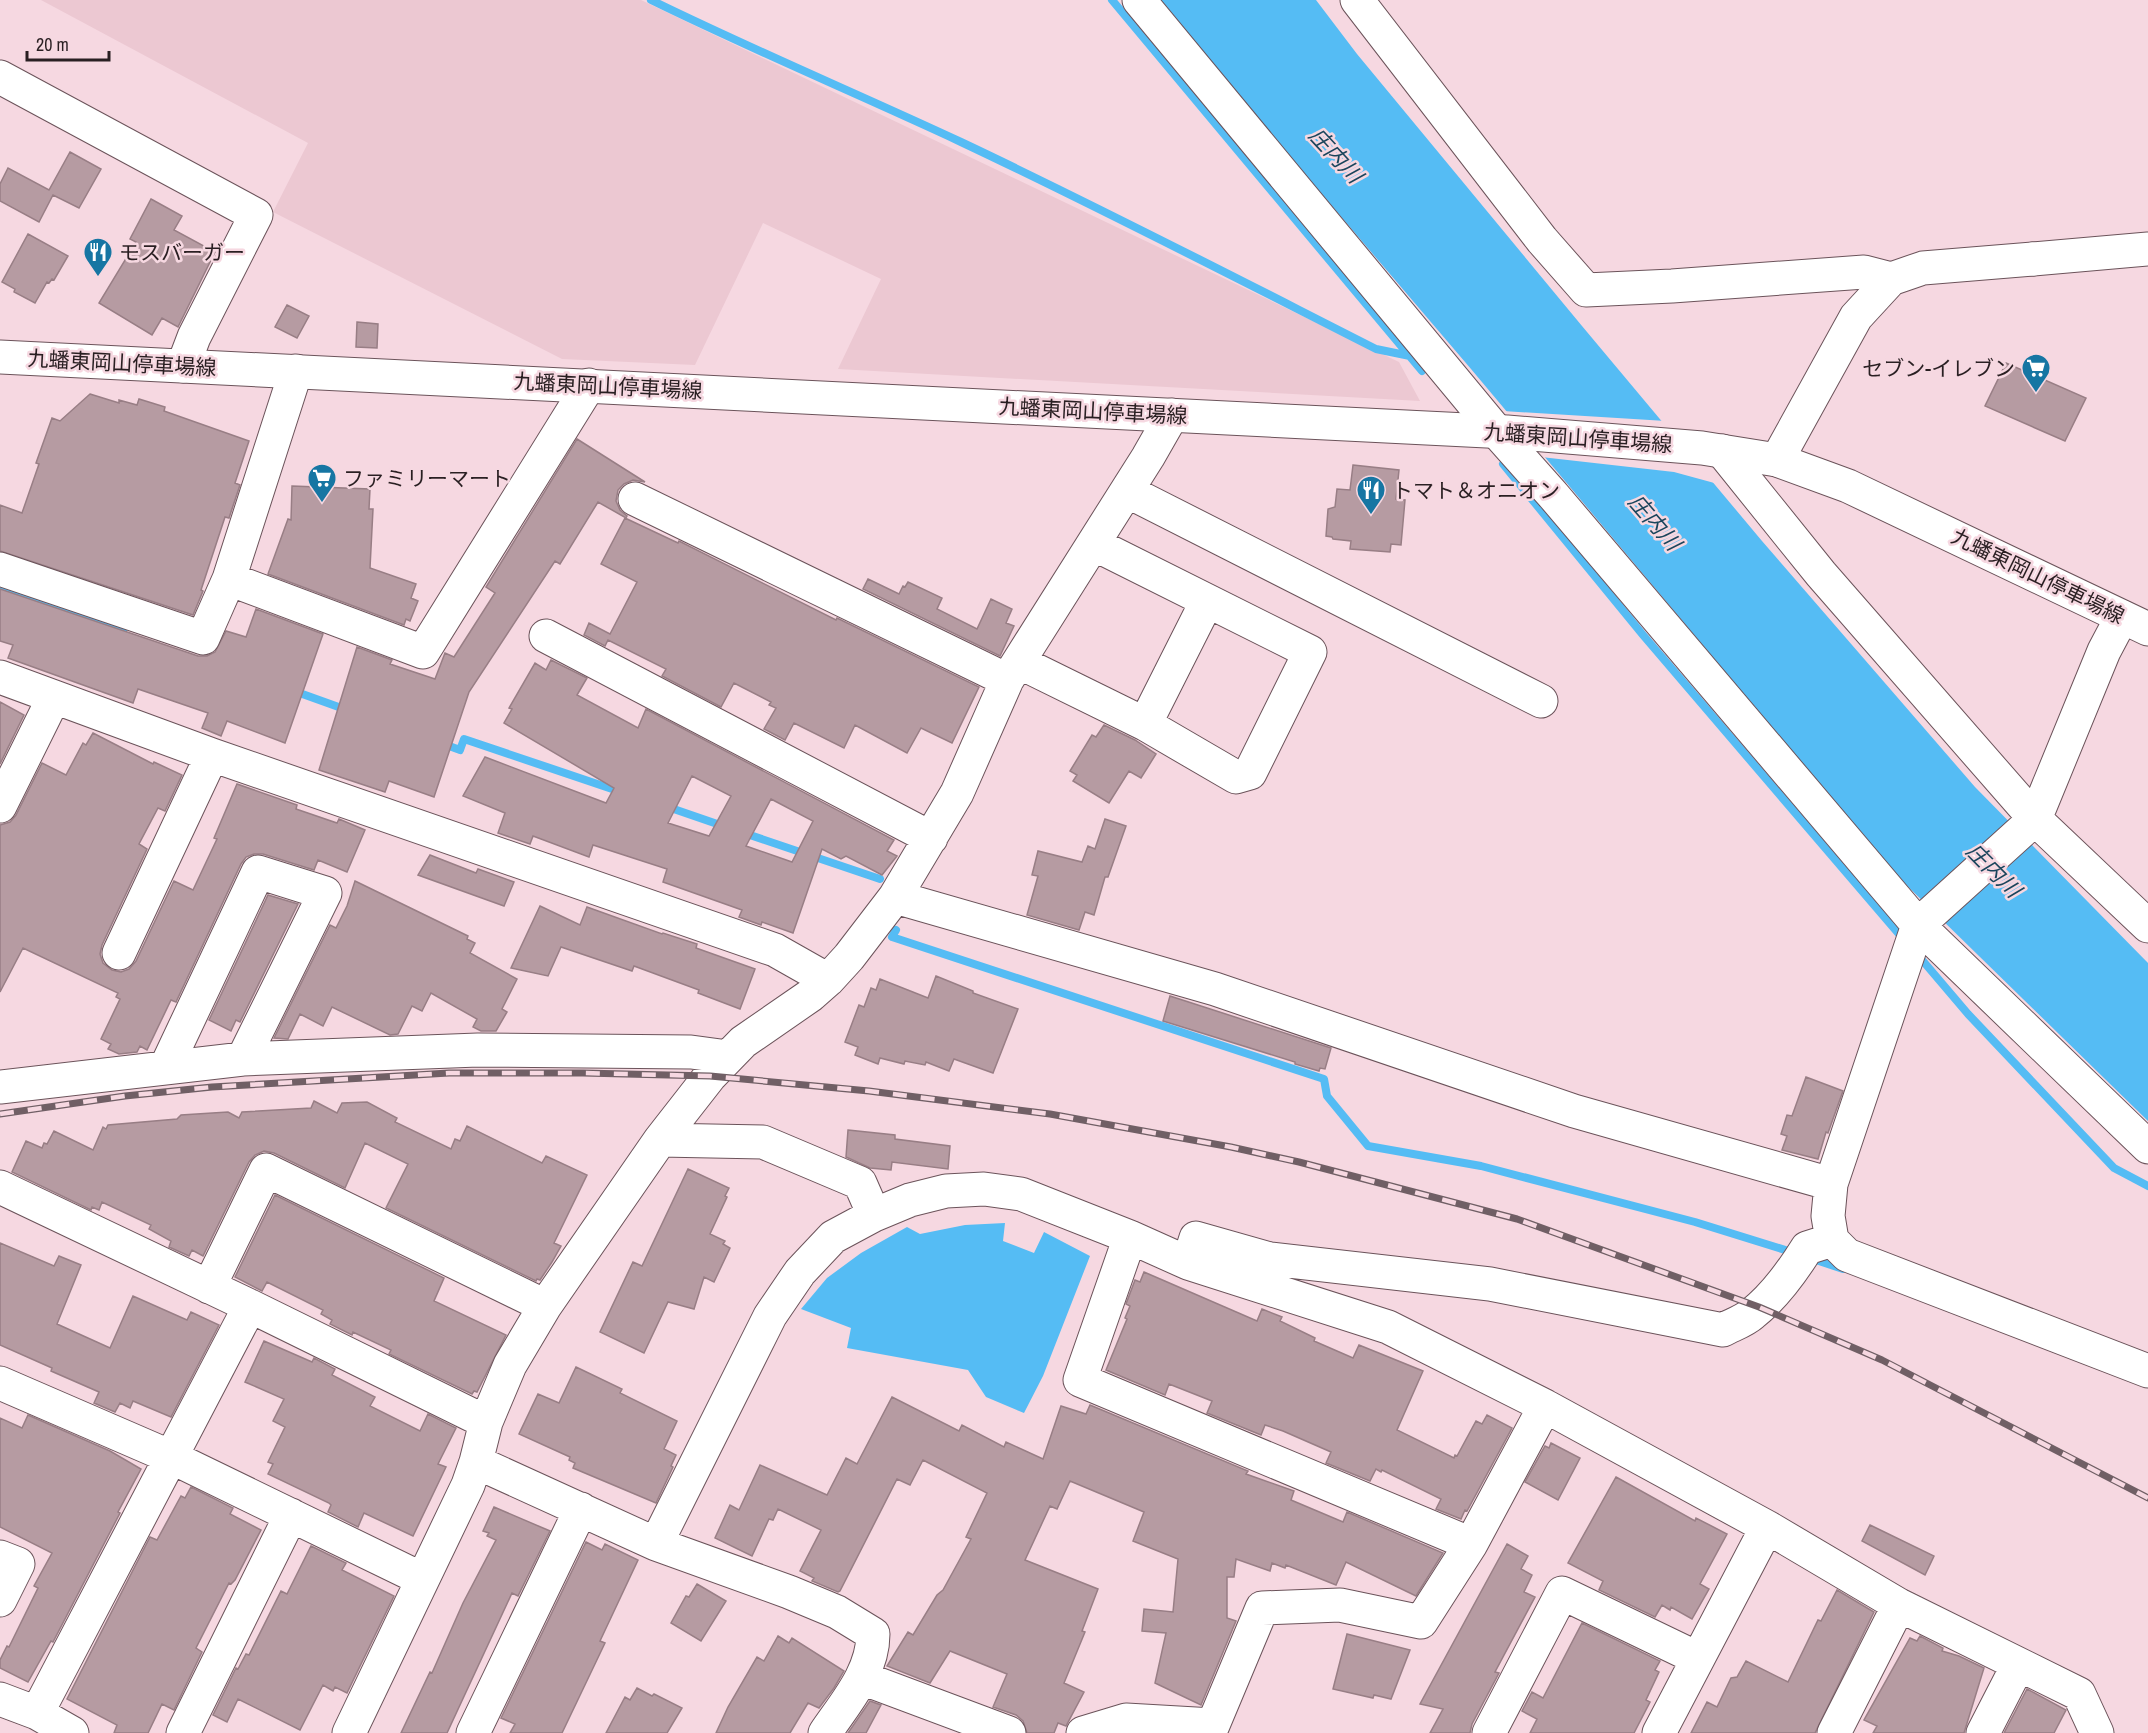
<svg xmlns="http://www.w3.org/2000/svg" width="2148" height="1733" font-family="'Archivo Narrow','Noto Sans JP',sans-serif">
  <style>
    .built { fill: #ecc8d2 }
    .water { fill: #55bcf4 }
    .pier { fill: #f6d8e1 }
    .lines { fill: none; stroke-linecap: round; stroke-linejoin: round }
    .stream { stroke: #55bcf4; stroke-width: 8 }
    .building { fill: #b69ba2; stroke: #987e85; stroke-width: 1.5; fill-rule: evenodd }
    .minor-casing { stroke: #6b535a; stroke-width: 35 }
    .tertiary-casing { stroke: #6b535a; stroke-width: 35 }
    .secondary-casing { stroke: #6b535a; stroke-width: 35 }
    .minor { stroke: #fff; stroke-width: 33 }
    .tertiary { stroke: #fff; stroke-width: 33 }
    .secondary { stroke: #fff; stroke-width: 33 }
    .rail-casing { stroke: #705f65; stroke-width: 7 }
    .rail { stroke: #f6d8e1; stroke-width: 4.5; stroke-dasharray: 14; stroke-linecap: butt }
    .labels { text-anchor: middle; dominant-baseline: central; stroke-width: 5; stroke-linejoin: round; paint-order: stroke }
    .poi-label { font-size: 21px; fill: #291f22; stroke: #f6d8e1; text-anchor: start }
    .street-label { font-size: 21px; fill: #291f22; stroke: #f6d8e1 }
    .water-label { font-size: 22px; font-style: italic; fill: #1a455c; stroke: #f6d8e1 }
  </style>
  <rect width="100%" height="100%" fill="#f6d8e1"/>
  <path class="built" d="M 41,0 L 641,0 L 1399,362 L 1420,401 L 838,369 L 881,279 L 763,223 L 695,365 L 562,359 L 273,212 L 308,143 Z"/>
  <path class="water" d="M 1156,0 L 1316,0 L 1357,54 L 1582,326 L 1762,541 L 1975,787 L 2148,963 L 2148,1121 L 1893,872 L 1471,369 Z
    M 1005,1223 L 1003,1241 L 1034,1253 L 1044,1232 L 1090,1256 L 1043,1376 L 1024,1413 L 986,1397 L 968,1370 L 847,1348 L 851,1328 L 801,1309 L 827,1278 L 861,1253 L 907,1227 L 920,1234 L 965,1225 Z"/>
  <path class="pier" d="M 1503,411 L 1666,421 L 1718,484 L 1674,472 L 1541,457 Z"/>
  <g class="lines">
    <path class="stream" d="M 651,0 C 753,50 858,94 961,142 C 1101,208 1238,279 1376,349 L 1410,356
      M 1112,0 L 1422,371
      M 1503,464 L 1643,635 L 1904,940
      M 0,587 L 123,631
      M 294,691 L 347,710
      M 441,743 L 460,750 L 464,739 L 624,793
      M 665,806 L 726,827
      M 741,832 L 880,879
      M 896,930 L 892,937 L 1324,1079 L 1327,1096 L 1368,1146 L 1481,1166 L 1695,1222 L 1795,1253
      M 1917,954 L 1968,1014 L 2114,1168 L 2148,1186
      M 1810,1258 L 1843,1269"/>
  </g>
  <path class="building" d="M 70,152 L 101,169 L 79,208 L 53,195 L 39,222 L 0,201 L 0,184 L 8,168 L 49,190 Z
    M 151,199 L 182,216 L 174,230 L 215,252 L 178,327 L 162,318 L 152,335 L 99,303 L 136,242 L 130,239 Z
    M 28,234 L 68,256 L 54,280 L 52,279 L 49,283 L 47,282 L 35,303 L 14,292 L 15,289 L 2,282 Z
    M 287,305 L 309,316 L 297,338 L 275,327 Z
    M 357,322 L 378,324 L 377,348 L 356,347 Z
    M 2006,363 L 2086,398 L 2065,441 L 1985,406 Z
    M 90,394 L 119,403 L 119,400 L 137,405 L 139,399 L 165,407 L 164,411 L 249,441 L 235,483 L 240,485 L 229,518 L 225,517 L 201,590 L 203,591 L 193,615 L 0,551 L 0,505 L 22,513 L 39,464 L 36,463 L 52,418 L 60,421 Z
    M 577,439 L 645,482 L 633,480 L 624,484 L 618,490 L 616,501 L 620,510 L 627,516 L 626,518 L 598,502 L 560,564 L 555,561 L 469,692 L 434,797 L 389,781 L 385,792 L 319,770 L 357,647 L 392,660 L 390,664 L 435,679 L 445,653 L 454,657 L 495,593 L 486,587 Z
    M 1353,465 L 1399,470 L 1396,499 L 1405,500 L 1401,545 L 1391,544 L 1390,552 L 1350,549 L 1351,541 L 1333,539 L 1332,537 L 1326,536 L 1328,509 L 1335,507 L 1337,489 L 1350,490 Z
    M 292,486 L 370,489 L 369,509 L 373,509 L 370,568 L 416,584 L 411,598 L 418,601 L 410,621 L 406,619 L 404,625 L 268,574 L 288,519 L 291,520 Z
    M 625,518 L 678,543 L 679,541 L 836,620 L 837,618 L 979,687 L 952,743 L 921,728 L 907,753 L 855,725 L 844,748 L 794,723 L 785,740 L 764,729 L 776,708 L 769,705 L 771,702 L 734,683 L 721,707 L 662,676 L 666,669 L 608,640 L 605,646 L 584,635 L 589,623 L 610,634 L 637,582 L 601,564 Z
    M 868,579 L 899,594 L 903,586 L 905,587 L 908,582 L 942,598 L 937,609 L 977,629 L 991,599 L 1012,609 L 1006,623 L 1014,626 L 1000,656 L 863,589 Z
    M 0,589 L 198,656 L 207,656 L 215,652 L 226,631 L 246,637 L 256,609 L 323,634 L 285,743 L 227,721 L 221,736 L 202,728 L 208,713 L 138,689 L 133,703 L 8,658 L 13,645 L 0,641 Z
    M 551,660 L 587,678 L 577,695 L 638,728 L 646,709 L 894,840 L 887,851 L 897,856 L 882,875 L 846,856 L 841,859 L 822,849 L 793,933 L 762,922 L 761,925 L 739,917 L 742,910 L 663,882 L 667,869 L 593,845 L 589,857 L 533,836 L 530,844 L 498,833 L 505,813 L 463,796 L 485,757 L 606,803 L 614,788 L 504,723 L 512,709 L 509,708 L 535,663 L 546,670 ZM 692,776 L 731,796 L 709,836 L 668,823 ZM 771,799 L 813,821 L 792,862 L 746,846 Z
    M 0,702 L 24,715 L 0,764 Z
    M 1104,725 L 1135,740 L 1156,754 L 1141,778 L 1129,771 L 1109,803 L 1073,781 L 1077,775 L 1070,771 L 1092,735 L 1096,737 Z
    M 93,733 L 153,764 L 154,762 L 182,775 L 165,811 L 158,808 L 139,844 L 147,849 L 102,945 L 100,954 L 103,963 L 112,970 L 121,972 L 129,969 L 136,961 L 174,881 L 193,890 L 217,839 L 214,838 L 237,784 L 297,805 L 296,809 L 337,823 L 339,819 L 365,830 L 347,872 L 318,860 L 314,870 L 263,854 L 254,854 L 246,857 L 241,864 L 176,1002 L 171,1000 L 147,1050 L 140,1046 L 137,1052 L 119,1054 L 108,1049 L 111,1044 L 101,1039 L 120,999 L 116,997 L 118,993 L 23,948 L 0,992 L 0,825 L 10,822 L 16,815 L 42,763 L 66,775 L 83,743 L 86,745 Z
    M 1105,819 L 1126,826 L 1108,877 L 1105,877 L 1094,915 L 1085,912 L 1079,930 L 1027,915 L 1038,876 L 1032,875 L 1038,851 L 1082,862 L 1088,846 L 1095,849 Z
    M 430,855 L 476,873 L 478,869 L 514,882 L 504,906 L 418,875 Z
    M 355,881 L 468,936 L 467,939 L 475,943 L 470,953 L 517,979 L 502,1009 L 507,1012 L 496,1031 L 481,1031 L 473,1027 L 477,1019 L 431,993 L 422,1011 L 412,1006 L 398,1034 L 390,1035 L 332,1007 L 323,1026 L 300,1014 L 288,1039 L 274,1038 L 330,925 L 336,928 L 347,906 Z
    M 268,895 L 298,904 L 240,1022 L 236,1020 L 231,1031 L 209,1020 Z
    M 540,906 L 580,925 L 587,907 L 662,934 L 663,933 L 697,944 L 696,948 L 755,969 L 740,1009 L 698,993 L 699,990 L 634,966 L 632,971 L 561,947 L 548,976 L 511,968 Z
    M 936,976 L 973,991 L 973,993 L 1018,1009 L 993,1073 L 954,1059 L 949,1071 L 926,1062 L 925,1065 L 905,1061 L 904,1064 L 880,1058 L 878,1064 L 855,1055 L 858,1047 L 845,1042 L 859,1005 L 864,1007 L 871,988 L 876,990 L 880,979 L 928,998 Z
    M 1170,996 L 1331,1048 L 1325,1069 L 1320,1068 L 1319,1071 L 1295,1064 L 1295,1062 L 1163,1021 Z
    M 1806,1077 L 1843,1091 L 1828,1133 L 1826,1132 L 1818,1159 L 1782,1150 L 1787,1136 L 1781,1134 L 1787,1115 L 1792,1116 Z
    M 314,1101 L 337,1113 L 342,1103 L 367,1102 L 397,1118 L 395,1122 L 451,1149 L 455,1139 L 460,1141 L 467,1126 L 542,1163 L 546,1156 L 587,1175 L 554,1243 L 561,1246 L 552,1262 L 540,1280 L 537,1279 L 536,1281 L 386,1208 L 408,1164 L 365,1143 L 345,1188 L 274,1153 L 264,1151 L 255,1155 L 249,1162 L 203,1256 L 192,1250 L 189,1256 L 169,1247 L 171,1241 L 149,1229 L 151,1225 L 102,1202 L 99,1210 L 92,1207 L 91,1210 L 12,1172 L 26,1141 L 42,1148 L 44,1143 L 47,1144 L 54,1131 L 93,1150 L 103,1127 L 106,1129 L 108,1125 L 177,1119 L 181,1115 L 228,1112 L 239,1118 L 242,1112 L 311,1108 Z
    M 848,1130 L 895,1135 L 895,1139 L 950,1146 L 948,1169 L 892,1162 L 891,1170 L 870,1168 L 846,1157 Z
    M 688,1169 L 729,1188 L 725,1196 L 727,1197 L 710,1234 L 725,1241 L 723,1244 L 730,1248 L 714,1282 L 704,1277 L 694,1309 L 668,1302 L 644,1353 L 600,1332 L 633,1262 L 642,1266 Z
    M 275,1195 L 444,1278 L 434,1301 L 506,1335 L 477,1392 L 474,1391 L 472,1394 L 389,1354 L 391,1350 L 353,1332 L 352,1335 L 330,1324 L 332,1320 L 321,1314 L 323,1310 L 267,1282 L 262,1291 L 235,1277 Z
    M 0,1243 L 54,1266 L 59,1256 L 81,1265 L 57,1324 L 110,1348 L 133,1296 L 187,1320 L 191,1312 L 219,1325 L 171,1417 L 133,1401 L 130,1408 L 120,1403 L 115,1412 L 94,1403 L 99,1392 L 51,1371 L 52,1368 L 0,1345 Z
    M 1144,1272 L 1257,1321 L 1262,1309 L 1282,1317 L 1280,1321 L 1315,1338 L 1314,1341 L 1353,1358 L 1359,1345 L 1423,1371 L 1397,1430 L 1454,1458 L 1455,1455 L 1457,1456 L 1476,1421 L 1482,1424 L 1487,1415 L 1512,1428 L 1467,1511 L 1465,1510 L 1461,1519 L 1436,1509 L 1441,1499 L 1382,1470 L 1381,1472 L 1376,1469 L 1370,1481 L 1326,1463 L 1331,1452 L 1283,1431 L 1265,1425 L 1261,1435 L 1207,1413 L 1212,1401 L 1169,1384 L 1165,1395 L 1106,1370 L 1127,1319 L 1125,1318 L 1130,1306 L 1126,1304 L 1135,1280 L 1140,1282 Z
    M 264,1341 L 312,1362 L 314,1358 L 335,1369 L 332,1375 L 375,1397 L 370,1406 L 420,1431 L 428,1414 L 456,1428 L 438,1464 L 446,1467 L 413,1536 L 364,1513 L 358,1527 L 328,1512 L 331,1505 L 329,1503 L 268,1474 L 273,1464 L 268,1462 L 285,1427 L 273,1421 L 284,1399 L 245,1382 Z
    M 576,1367 L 622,1389 L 620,1393 L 677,1421 L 664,1449 L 676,1455 L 671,1466 L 673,1467 L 656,1503 L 573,1468 L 575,1463 L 569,1460 L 570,1457 L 519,1434 L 538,1394 L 559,1403 Z
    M 892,1397 L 959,1431 L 962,1425 L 1004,1447 L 1006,1442 L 1043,1459 L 1061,1406 L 1086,1414 L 1090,1405 L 1248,1471 L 1246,1474 L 1294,1491 L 1291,1500 L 1343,1522 L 1347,1512 L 1443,1553 L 1416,1596 L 1346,1562 L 1336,1585 L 1286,1565 L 1285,1568 L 1272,1563 L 1270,1571 L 1236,1559 L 1234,1577 L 1227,1577 L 1227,1618 L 1236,1621 L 1201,1705 L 1155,1683 L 1166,1633 L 1142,1631 L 1144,1609 L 1173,1612 L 1178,1559 L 1133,1541 L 1144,1512 L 1070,1481 L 1057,1509 L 1050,1506 L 1025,1560 L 1098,1589 L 1082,1631 L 1085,1632 L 1064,1683 L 1084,1692 L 1066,1726 L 1058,1723 L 1054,1733 L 1027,1733 L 1023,1721 L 1016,1715 L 993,1707 L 1007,1674 L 950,1651 L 930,1683 L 887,1666 L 908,1632 L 913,1635 L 937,1595 L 943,1590 L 971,1539 L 966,1537 L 987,1493 L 923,1460 L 910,1485 L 897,1479 L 840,1591 L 838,1592 L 812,1581 L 814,1578 L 800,1571 L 821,1530 L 778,1509 L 773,1520 L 769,1519 L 752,1556 L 715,1538 L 730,1505 L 739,1510 L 760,1465 L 827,1495 L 846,1458 L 857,1464 Z
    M 28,1415 L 110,1451 L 141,1469 L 118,1512 L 120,1513 L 53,1642 L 51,1641 L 28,1682 L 0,1668 L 0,1660 L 7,1646 L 9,1647 L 38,1588 L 34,1586 L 52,1553 L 0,1527 L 0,1418 L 22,1428 Z
    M 1551,1443 L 1580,1458 L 1558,1500 L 1525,1482 L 1545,1446 L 1549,1448 Z
    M 1616,1477 L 1695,1521 L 1696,1518 L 1727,1534 L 1700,1584 L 1709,1589 L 1692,1619 L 1671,1607 L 1670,1610 L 1662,1605 L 1655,1617 L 1599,1590 L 1603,1581 L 1568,1563 Z
    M 191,1487 L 233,1508 L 230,1514 L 261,1530 L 235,1580 L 231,1584 L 229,1583 L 196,1648 L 202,1652 L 174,1710 L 162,1704 L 148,1733 L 114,1733 L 117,1725 L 67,1699 L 150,1537 L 157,1540 L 181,1496 L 185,1498 Z
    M 494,1507 L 550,1531 L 518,1596 L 512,1593 L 447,1733 L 401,1733 L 430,1672 L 432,1673 L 463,1603 L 496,1540 L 487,1536 L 489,1533 L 483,1531 Z
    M 1870,1525 L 1934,1556 L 1925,1575 L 1862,1541 Z
    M 586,1542 L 602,1550 L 605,1544 L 638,1560 L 600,1641 L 605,1643 L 562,1733 L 510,1733 L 515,1724 L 501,1718 Z
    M 1507,1544 L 1528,1556 L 1521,1569 L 1532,1575 L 1524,1592 L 1535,1597 L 1495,1672 L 1499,1673 L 1472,1724 L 1470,1733 L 1430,1733 L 1443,1709 L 1420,1704 Z
    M 311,1546 L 346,1563 L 342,1570 L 394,1596 L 347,1693 L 335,1687 L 333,1691 L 323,1685 L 300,1730 L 238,1699 L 227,1722 L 213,1715 L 236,1668 L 238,1669 L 246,1654 L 249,1655 L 281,1591 L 287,1594 Z
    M 697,1584 L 726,1601 L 701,1641 L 671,1623 L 686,1596 L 689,1597 Z
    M 1837,1590 L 1874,1612 L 1815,1733 L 1691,1733 L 1707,1702 L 1717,1707 L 1731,1678 L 1737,1677 L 1746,1661 L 1788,1682 L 1818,1620 L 1821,1621 Z
    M 1582,1623 L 1660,1661 L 1655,1670 L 1659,1672 L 1646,1700 L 1650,1702 L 1634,1733 L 1530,1733 L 1537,1719 L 1522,1711 L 1532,1692 L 1543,1698 Z
    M 1347,1634 L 1410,1650 L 1391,1699 L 1374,1695 L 1373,1698 L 1333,1689 Z
    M 778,1636 L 789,1643 L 792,1638 L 844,1671 L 834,1688 L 819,1708 L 808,1703 L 790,1733 L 716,1733 L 728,1707 L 757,1657 L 764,1661 Z
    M 1920,1636 L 1943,1648 L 1942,1651 L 1959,1656 L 1984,1668 L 1964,1733 L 1873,1733 L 1877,1726 L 1864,1720 L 1910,1638 L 1917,1641 Z
    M 637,1688 L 652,1696 L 654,1694 L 682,1708 L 667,1733 L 606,1733 L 625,1697 L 630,1700 Z
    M 2027,1689 L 2066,1710 L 2054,1733 L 2004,1733 Z
    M 870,1701 L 881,1705 L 866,1733 L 848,1733 Z"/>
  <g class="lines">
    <g class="minor-casing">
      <path id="minor" d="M 1139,0 L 1497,432 L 1553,495 L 1918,925 L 2148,1147
        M 1357,0 L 1542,240 L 1586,290 L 1672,286 L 1864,272 L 1891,279
        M 0,77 L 256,215 L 194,337 L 183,366
        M 2033,259 L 2148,249
        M 296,371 L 229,579 L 423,652 L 589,385
        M 1722,451 L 1821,574 L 2035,819 L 2148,926
        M 1127,491 L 1541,701
        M 635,499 L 1007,680
        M 0,569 L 203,638 L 229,579
        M 546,636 L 931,838
        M 1019,662 L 1145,724 L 1236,777 L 1250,773 L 1310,652 L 1094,544
        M 0,677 L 212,755 L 775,950 L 828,980
        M 1145,724 L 1207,601
        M 0,806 L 54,697
        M 895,897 L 1215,989 L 1574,1111 L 1831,1184 L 1828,1216 L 1832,1240 L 1847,1255 L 2148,1371
        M 119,953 L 212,755
        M 166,1067 L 258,872 L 325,893 L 243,1059
        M 0,1087 L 243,1059 L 478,1050 L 691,1052 L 728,1057
        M 660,1140 L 763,1142 L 860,1183 L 874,1215
        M 1831,1184 L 1918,925 L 2035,819 L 2104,651 L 2122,617
        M 0,1187 L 250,1306 L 486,1422 L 510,1365 L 545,1306 L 660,1140 L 710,1076 L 743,1042 L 811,995 L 828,980 L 849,957 L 895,897 L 957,793 L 1007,680 L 1148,457 L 1172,415
        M 1130,1237 L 1080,1380 L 1471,1544 L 1545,1406
        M 1188,1263 L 1388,1327 L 1545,1406 L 1767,1527 L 1899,1605 L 2079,1694 L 2097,1733
        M 209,1287 L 266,1170 L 545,1306
        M 0,1383 L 171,1457 L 422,1579
        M 486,1422 L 476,1462 L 656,1544 L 770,1316 L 800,1272 L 833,1237 L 874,1215 L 910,1200 L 946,1191 L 984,1189 L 1021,1194 L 1130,1237 L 1188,1263 L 1196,1238 L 1270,1259 L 1490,1284 L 1723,1330 C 1732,1325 1744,1321 1752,1314 C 1775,1296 1792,1272 1807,1248 L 1832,1240
        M 656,1544 L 789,1592 L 837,1612 L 873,1634 C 873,1672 846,1702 825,1733
        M 0,1557 L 18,1564 L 0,1600
        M 862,1678 L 1009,1733
        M 0,1699 L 37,1713 L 72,1733
        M 37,1713 L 250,1306
        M 183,1733 L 291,1515
        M 349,1733 L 468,1485 L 476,1462
        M 473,1733 L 581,1509
        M 1083,1733 L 1126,1720 L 1213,1725 L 1262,1608 L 1340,1605 L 1421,1622 L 1471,1544
        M 1489,1733 L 1562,1593 L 1697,1658
        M 1659,1733 L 1767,1527
        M 1834,1733 L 1899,1605
        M 1983,1733 L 2018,1665"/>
    </g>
    <g class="tertiary-casing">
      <path id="tertiary" d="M 1777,460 L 1856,317 L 1891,279 L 1923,268 L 2033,259"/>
    </g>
    <g class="secondary-casing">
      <path id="secondary" d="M 0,357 L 1507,432 L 1702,448 L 1777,460 L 1848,486 L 2148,629"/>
    </g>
    <use href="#minor" class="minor"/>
    <use href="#tertiary" class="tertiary"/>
    <use href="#secondary" class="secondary"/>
    <g class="rail-casing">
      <path id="rail" d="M 0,1114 L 125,1096 L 212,1087 L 449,1073 L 583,1073 L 710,1076 L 869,1091 L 1050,1114 L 1231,1147 L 1299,1162 L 1517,1219 L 1759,1307 L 1882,1360 L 2148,1498"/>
    </g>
    <use href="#rail" class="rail"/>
  </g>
  <defs>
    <g id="restaurant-pin" transform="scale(1.5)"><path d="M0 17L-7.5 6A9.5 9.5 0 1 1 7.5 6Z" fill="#1676a3" stroke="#f6d8e1"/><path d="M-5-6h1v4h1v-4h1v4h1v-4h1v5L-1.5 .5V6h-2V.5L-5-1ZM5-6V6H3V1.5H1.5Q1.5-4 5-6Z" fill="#fff"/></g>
    <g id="supermarket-pin" transform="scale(1.5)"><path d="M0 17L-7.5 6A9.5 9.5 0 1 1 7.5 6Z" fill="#1676a3" stroke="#f6d8e1"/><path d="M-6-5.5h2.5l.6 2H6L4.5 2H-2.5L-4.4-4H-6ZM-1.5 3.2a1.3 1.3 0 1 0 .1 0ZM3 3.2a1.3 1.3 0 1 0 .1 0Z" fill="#fff"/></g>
  </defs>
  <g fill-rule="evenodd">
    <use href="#restaurant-pin" x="98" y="252"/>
    <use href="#supermarket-pin" x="2036" y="368"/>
    <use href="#supermarket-pin" x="322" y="478"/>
    <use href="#restaurant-pin" x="1371" y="490"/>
  </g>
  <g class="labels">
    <g class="poi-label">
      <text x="119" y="252">モスバーガー</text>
      <text x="2015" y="368" text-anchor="end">セブン-イレブン</text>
      <text x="343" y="478">ファミリーマート</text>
      <text x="1392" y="490">トマト＆オニオン</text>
    </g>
    <g class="street-label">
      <text transform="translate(122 363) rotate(3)">九蟠東岡山停車場線</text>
      <text transform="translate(608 386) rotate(3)">九蟠東岡山停車場線</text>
      <text transform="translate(1093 411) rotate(3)">九蟠東岡山停車場線</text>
      <text transform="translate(1578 438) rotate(4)">九蟠東岡山停車場線</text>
      <text transform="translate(2038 576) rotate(26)">九蟠東岡山停車場線</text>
    </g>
    <g class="water-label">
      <text transform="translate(1336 155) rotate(47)">庄内川</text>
      <text transform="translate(1655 522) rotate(49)">庄内川</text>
      <text transform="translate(1994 870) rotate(45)">庄内川</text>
    </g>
  </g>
  <path d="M27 51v9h82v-9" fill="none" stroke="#291f22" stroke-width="3"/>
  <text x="36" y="51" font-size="18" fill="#291f22" stroke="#f6d8e1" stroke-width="4.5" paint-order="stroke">20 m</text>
</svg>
